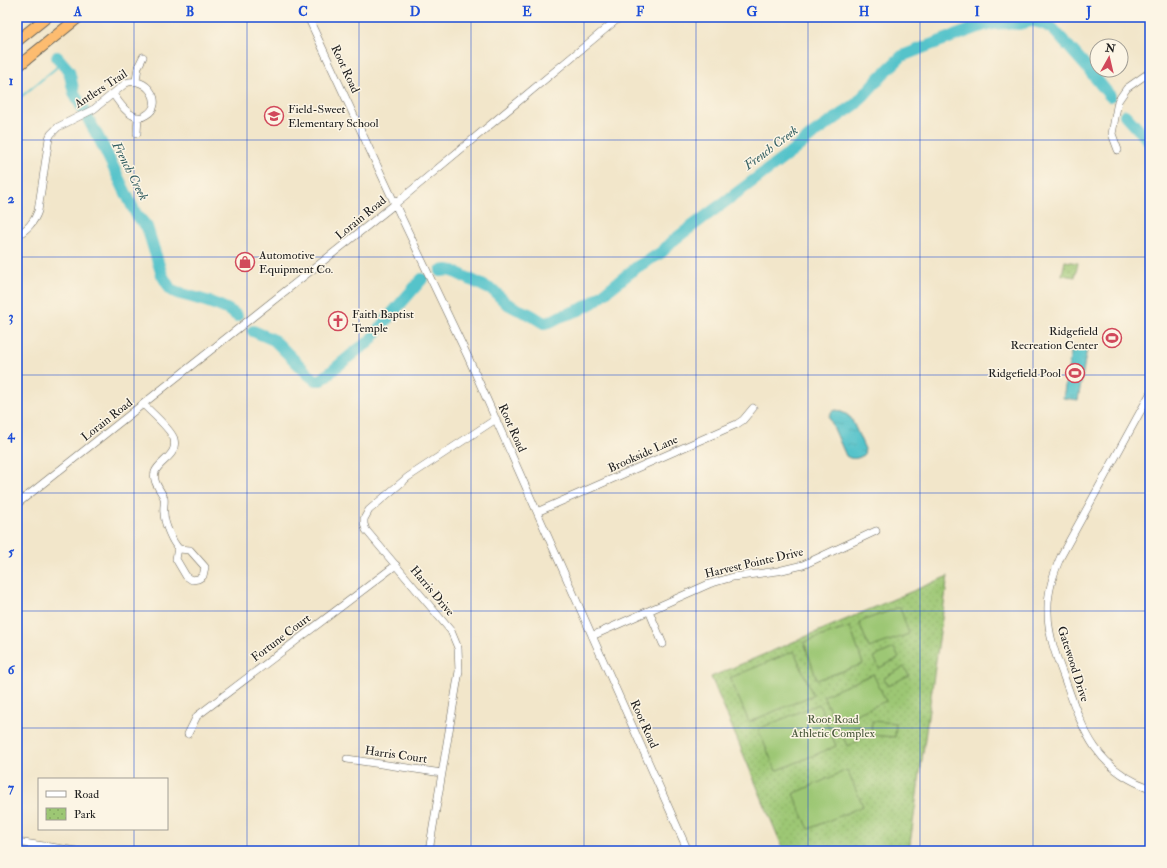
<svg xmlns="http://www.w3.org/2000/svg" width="1167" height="868" font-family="'IM FELL Double Pica',serif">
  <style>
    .park { fill: url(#park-dots); stroke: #5c7248 }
    .garden { fill: #9dc774; stroke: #5c7248 }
    .water { fill: url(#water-ripples); stroke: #387073 }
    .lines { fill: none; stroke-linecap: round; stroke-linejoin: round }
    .stream { stroke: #55c3ca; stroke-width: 2 }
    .river { stroke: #55c3ca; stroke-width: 12 }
    .minor-casing { stroke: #676359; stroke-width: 8 }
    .highway-casing { stroke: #676359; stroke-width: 12 }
    .minor { stroke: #fff; stroke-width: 7 }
    .highway { stroke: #fdbc70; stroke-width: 10 }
    .grid { fill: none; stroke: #1d4ed8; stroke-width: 1; stroke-opacity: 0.55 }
    .labels { text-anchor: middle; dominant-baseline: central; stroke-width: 3; stroke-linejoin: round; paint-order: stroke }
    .street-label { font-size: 12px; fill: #1c1c1c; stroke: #fcf5e5 }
    .poi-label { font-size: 12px; fill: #1c1c1c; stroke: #fcf5e5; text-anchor: start }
    .park-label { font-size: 12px; fill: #49583b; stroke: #fcf5e5 }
    .water-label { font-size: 13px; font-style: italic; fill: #335f62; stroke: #fcf5e5 }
    .neatline { fill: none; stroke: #1d4ed8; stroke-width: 1.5 }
    .grid-label { font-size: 13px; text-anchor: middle; font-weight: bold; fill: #1d4ed8 }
  </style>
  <defs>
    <pattern id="park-dots" width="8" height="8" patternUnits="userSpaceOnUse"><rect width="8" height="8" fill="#9dc774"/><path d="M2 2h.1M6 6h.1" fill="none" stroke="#87aa64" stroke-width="1.8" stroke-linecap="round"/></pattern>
    <pattern id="water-ripples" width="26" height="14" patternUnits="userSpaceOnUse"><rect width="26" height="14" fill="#55c3ca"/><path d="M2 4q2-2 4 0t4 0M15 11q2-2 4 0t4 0" fill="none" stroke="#49a7ad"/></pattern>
  </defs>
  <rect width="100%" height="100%" fill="#fcf5e5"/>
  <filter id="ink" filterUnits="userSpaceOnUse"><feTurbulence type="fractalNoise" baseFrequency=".025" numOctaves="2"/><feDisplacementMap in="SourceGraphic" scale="8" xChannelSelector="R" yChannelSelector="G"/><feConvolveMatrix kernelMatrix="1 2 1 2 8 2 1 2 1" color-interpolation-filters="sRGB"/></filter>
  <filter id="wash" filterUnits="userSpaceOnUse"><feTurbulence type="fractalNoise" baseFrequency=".012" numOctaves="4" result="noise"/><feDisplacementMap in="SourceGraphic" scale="16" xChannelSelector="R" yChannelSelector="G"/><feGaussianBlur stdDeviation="0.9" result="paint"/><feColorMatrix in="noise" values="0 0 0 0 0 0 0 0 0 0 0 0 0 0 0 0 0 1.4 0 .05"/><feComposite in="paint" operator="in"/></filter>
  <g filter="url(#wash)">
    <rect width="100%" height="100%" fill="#f2e6ca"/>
    <path class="park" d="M 1065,261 L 1078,263 L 1075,277 L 1062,275 Z
      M 948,576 L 909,851 L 784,851 L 711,677 Z"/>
    <path class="garden" d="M 900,607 L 909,634 L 869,648 L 859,622 Z
      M 850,627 L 863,664 L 817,680 L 804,642 Z
      M 894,648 L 899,658 L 879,668 L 874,657 Z
      M 794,651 L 813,695 L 749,722 L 730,678 Z
      M 904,667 L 909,675 L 888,686 L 884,678 Z
      M 873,674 L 886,701 L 836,723 L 823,696 Z
      M 819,704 L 836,746 L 776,771 L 758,729 Z
      M 872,721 L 896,723 L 895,737 L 871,735 Z
      M 860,726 L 865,738 L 847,746 L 842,734 Z
      M 847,770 L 863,806 L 809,829 L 793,794 Z"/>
    <path class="water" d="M 1072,346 L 1087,349 L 1078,400 L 1063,398 Z
      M 837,410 L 846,414 L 851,418 L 865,449 L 864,455 C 857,459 852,460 846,456 L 829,417 L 832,411 Z"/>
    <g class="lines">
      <path class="stream" d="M 17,100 L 56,68 L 58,62 L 57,57"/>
      <path class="river" d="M 57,57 L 69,71 L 74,93 L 103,146 L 136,214 L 147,227 L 162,275 L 171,290 L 177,293 C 193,297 226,305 237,316
        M 1125,115 L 1150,142
        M 441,271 L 447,270 L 453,271 L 494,291 L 506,303 L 517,309 L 529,314 L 544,323 L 550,322 L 559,317 L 579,310 L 592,303 L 637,267 L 662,252 L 671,242 L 793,151 L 813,134 L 856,104 L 882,75 L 902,56 L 930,45 L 984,25 L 1003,23 L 1019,24 L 1033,21 L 1044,24 L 1053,29 L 1085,65 L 1110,96
        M 253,331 L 274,340 L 309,375 L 315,380 L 321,380 L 356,351 L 369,342 L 388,318 L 422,279"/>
    </g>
  </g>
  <g filter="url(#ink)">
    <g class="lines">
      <g class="minor-casing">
        <path id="minor" d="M 308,17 L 395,204 L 468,357 L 688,851
          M 136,81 L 138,67 L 143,57
          M 137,133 L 138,117
          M 1118,150 L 1112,134 L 1118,101 L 1127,88 L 1150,72
          M 17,236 C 27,229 34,223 38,211 L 49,138 L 51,134 L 58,127 L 94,109 L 126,83 C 146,75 166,104 146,115 C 142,118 136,118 132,115 C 124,111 118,101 113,94
          M 1150,394 L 1061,556 C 1053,574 1047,592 1048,612 C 1048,635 1056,656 1064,677 C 1082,727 1094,769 1150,788
          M 144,405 C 152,413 171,429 174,439 C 178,456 160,460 155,472 C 152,482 161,490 164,498 C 165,502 163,508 164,513 C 164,523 172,542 179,549 L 190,550 L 205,567 L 203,576 L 198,579 L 192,580 L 186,576 L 176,559 L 178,548
          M 17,504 L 395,204 L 620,17
          M 537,512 L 737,424 L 743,420 L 753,408
          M 649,611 L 663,644
          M 592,636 L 709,584 L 733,577 L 778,571 L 803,565 L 876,531
          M 188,734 L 197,716 L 396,565
          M 347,759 L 442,773
          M 17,842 L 77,851
          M 429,851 L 459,671 L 458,648 L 451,631 L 366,530 L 364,524 L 364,519 L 369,510 L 408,477 L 496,419"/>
      </g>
      <g class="highway-casing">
        <path id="highway" d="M 17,41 L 47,17
          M 17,67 L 79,17"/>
      </g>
      <use href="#minor" class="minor"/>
      <use href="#highway" class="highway"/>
    </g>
  </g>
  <path class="grid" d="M 134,17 L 134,779M 247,17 L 247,851M 359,17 L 359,851M 471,17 L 471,851M 584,17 L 584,851M 696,17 L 696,851M 808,17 L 808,851M 920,17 L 920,851M 1033,17 L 1033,851M 17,140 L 1150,140M 17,257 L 1150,257M 17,375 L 1150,375M 17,493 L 1150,493M 17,611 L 1150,611M 17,728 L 1150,728M 134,829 L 134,851"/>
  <defs>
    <g id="school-ring" transform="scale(1)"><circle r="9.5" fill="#fcf5e5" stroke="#d1495b" stroke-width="1.5"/><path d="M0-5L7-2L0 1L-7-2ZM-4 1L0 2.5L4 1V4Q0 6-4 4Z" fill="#d1495b"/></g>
    <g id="shop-ring" transform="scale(1)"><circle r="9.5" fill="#fcf5e5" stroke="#d1495b" stroke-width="1.5"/><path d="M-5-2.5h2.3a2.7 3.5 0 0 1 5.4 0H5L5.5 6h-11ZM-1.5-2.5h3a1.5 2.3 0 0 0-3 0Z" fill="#d1495b"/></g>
    <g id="church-ring" transform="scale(1)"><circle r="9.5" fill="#fcf5e5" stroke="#d1495b" stroke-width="1.5"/><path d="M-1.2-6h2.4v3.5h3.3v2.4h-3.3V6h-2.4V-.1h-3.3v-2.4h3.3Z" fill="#d1495b"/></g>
    <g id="stadium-ring" transform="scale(1)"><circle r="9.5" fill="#fcf5e5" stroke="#d1495b" stroke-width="1.5"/><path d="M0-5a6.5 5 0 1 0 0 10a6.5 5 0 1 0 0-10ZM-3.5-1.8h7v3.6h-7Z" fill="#d1495b"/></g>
  </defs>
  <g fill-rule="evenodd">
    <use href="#school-ring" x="274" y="116"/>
    <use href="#shop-ring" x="245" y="262"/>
    <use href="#church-ring" x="338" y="321"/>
    <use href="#stadium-ring" x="1112" y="338"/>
    <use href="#stadium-ring" x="1075" y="373"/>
  </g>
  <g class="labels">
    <g class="street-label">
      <text transform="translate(345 69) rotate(65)">Root Road</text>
      <text transform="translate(101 89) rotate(-33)">Antlers Trail</text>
      <text transform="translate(361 218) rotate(-39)">Lorain Road</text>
      <text transform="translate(107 420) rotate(-38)">Lorain Road</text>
      <text transform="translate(512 428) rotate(66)">Root Road</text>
      <text transform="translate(643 454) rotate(-24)">Brookside Lane</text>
      <text transform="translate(754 563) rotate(-13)">Harvest Pointe Drive</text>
      <text transform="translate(432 591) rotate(50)">Harris Drive</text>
      <text transform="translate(281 638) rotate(-37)">Fortune Court</text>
      <text transform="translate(1073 664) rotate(72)">Gatewood Drive</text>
      <text transform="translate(644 724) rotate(66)">Root Road</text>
      <text transform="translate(396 755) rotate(8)">Harris Court</text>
    </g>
    <g class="poi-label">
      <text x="288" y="109">Field-Sweet<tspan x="288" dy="14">Elementary School</tspan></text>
      <text x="259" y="255">Automotive<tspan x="259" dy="14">Equipment Co.</tspan></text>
      <text x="352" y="314">Faith Baptist<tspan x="352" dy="14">Temple</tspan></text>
      <text x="1098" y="331" text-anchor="end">Ridgefield<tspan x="1098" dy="14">Recreation Center</tspan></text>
      <text x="1061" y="373" text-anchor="end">Ridgefield Pool</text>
    </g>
    <g class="park-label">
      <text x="833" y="719">Root Road<tspan x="833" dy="14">Athletic Complex</tspan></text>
    </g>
    <g class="water-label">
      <text transform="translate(771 148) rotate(-37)">French Creek</text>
      <text transform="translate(130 171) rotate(63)">French Creek</text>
    </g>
  </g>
  <rect width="1167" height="868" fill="none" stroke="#fcf5e5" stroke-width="44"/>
  <rect x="38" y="778" width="130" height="52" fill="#fcf5e5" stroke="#a29e95"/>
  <rect x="46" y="791" width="20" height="6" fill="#ffffff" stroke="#a29e95"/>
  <text x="74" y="798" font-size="12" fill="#1c1c1c">Road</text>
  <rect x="46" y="808" width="20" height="12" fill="url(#park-dots)" stroke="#a29e95"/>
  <text x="74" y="818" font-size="12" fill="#1c1c1c">Park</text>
  <g transform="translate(1109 58) rotate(8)"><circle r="19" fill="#fcf5e5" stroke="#a29e95"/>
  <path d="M0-3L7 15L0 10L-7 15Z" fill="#d1495b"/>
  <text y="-6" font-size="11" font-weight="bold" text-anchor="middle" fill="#1c1c1c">N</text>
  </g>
  <rect x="22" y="22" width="1123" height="824" class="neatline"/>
  <g class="grid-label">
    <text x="78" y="16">A</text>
    <text x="190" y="16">B</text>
    <text x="303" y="16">C</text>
    <text x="415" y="16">D</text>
    <text x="527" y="16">E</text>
    <text x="640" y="16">F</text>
    <text x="752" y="16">G</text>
    <text x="864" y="16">H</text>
    <text x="977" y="16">I</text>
    <text x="1089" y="16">J</text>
    <text x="11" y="85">1</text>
    <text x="11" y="203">2</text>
    <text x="11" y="321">3</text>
    <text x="11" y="439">4</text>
    <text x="11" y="556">5</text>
    <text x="11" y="674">6</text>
    <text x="11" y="792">7</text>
  </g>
</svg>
